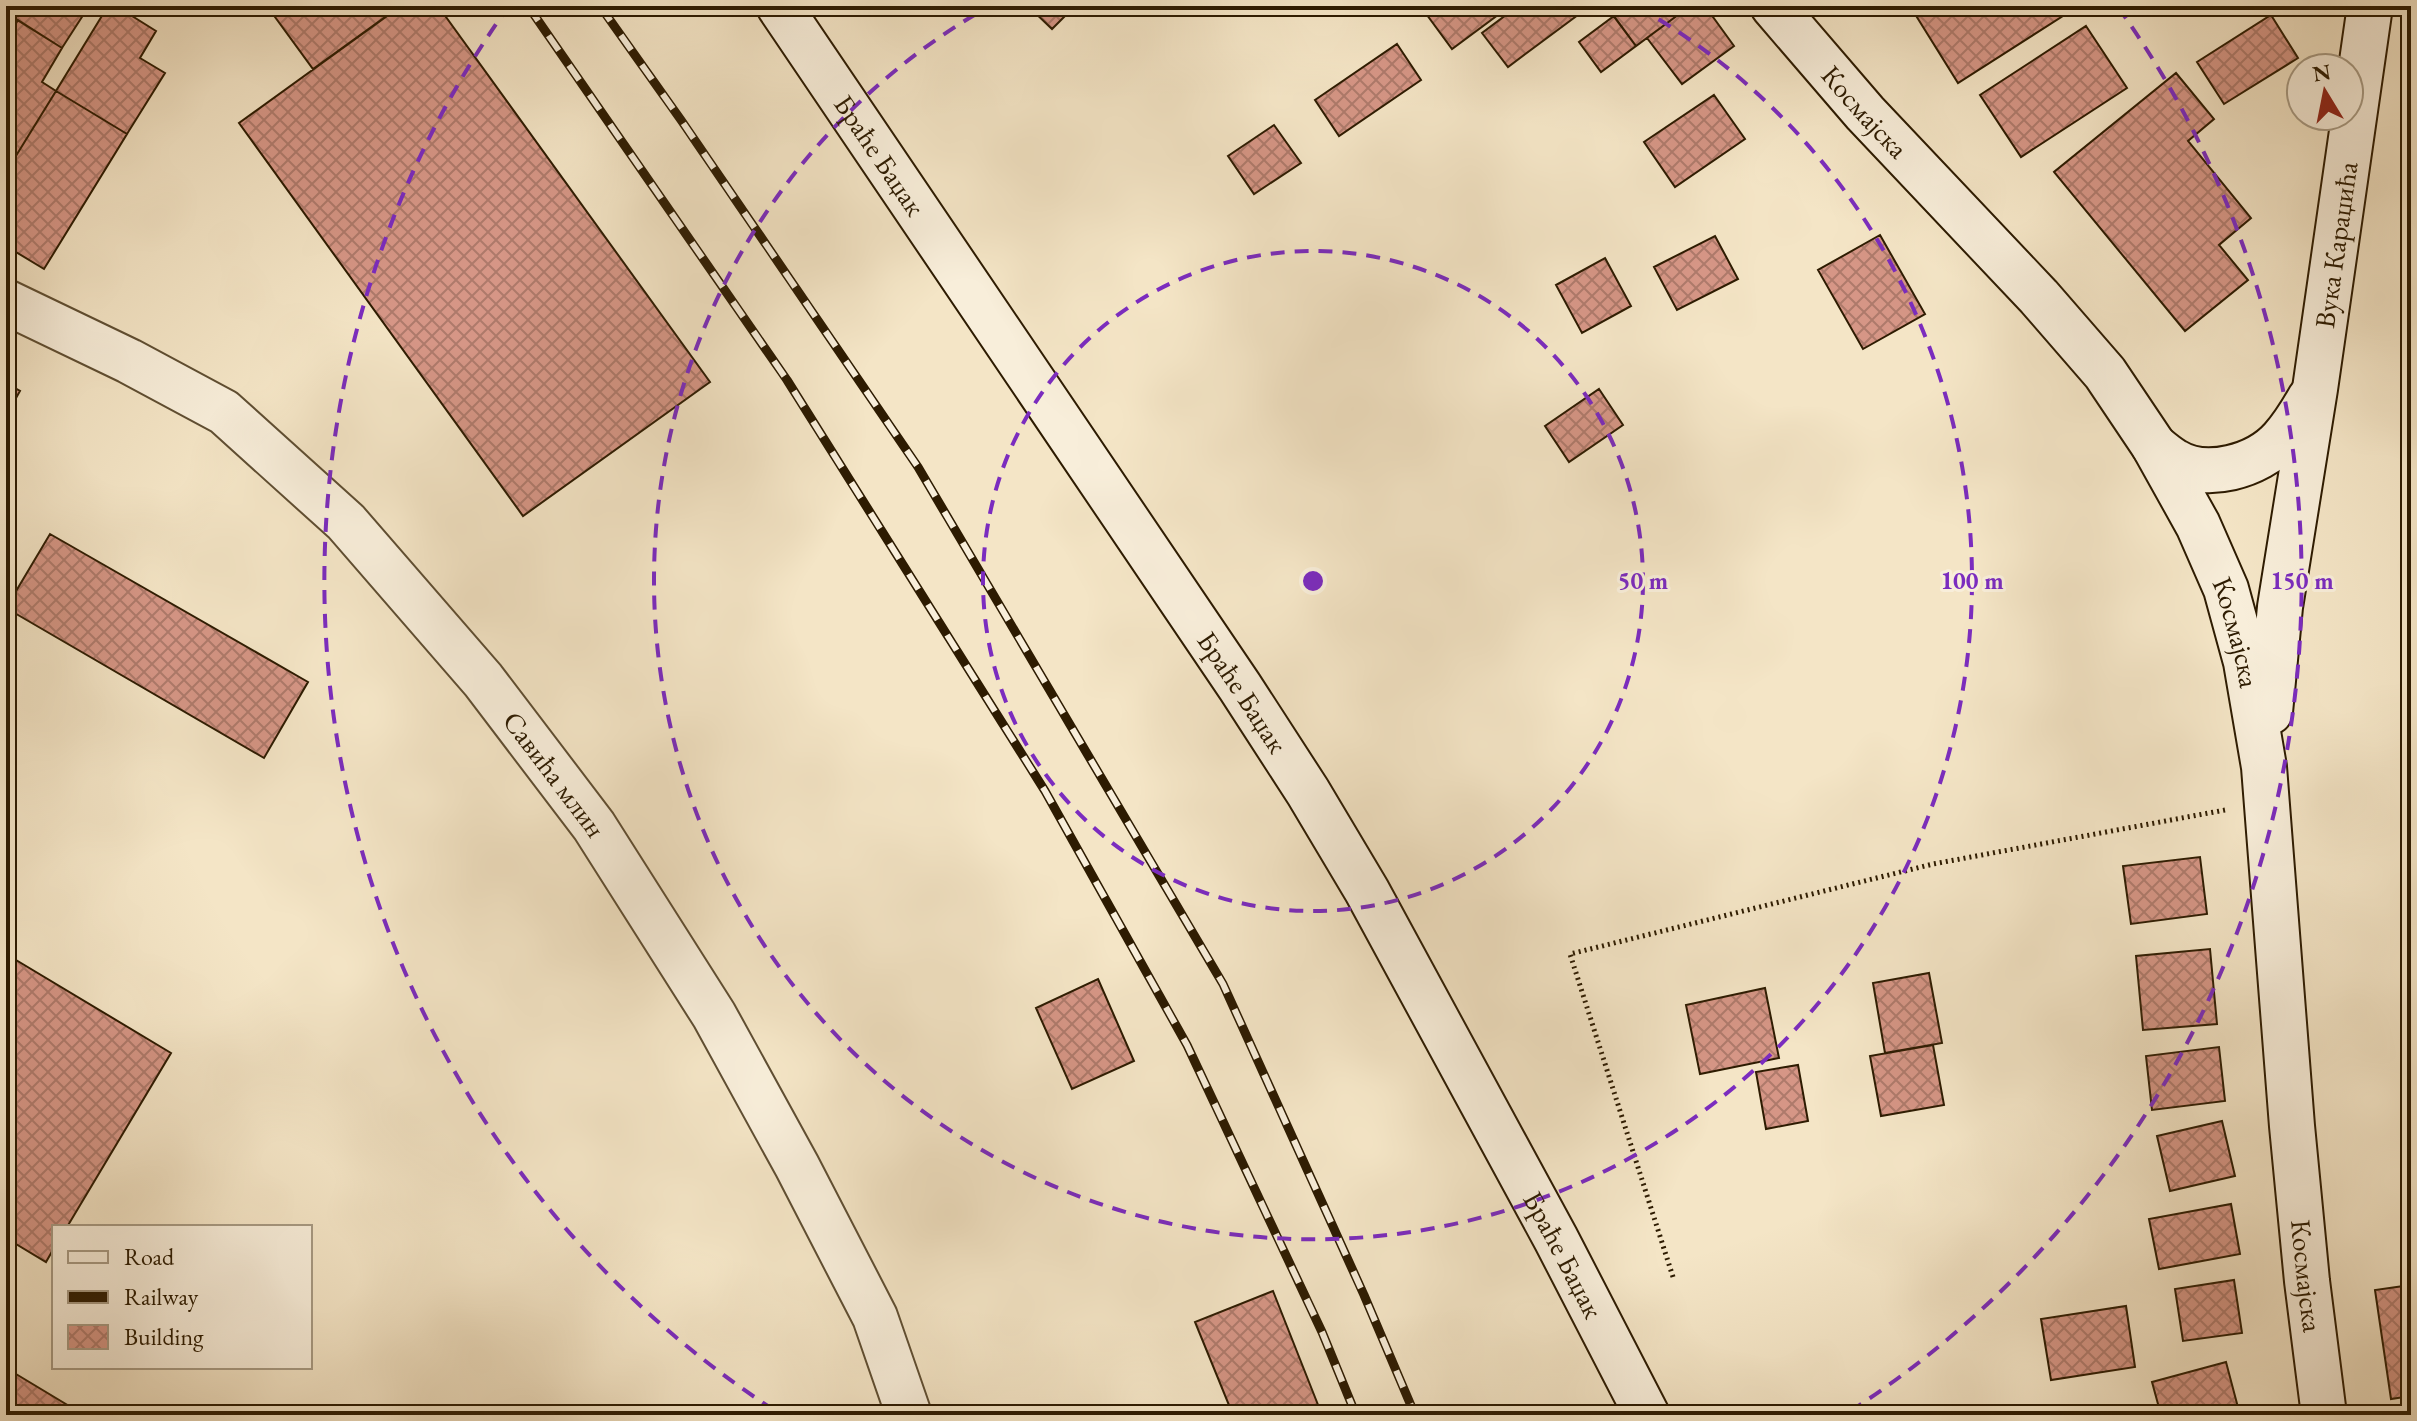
<svg xmlns="http://www.w3.org/2000/svg" width="2417" height="1421" font-family="'EB Garamond',serif">
  <style>
    .building { fill: url(#building-cross-hatch); stroke: #2d1b01; stroke-width: 2 }
    .lines { fill: none; stroke-linecap: round; stroke-linejoin: round }
    .street-casing { stroke: #5f4e32; stroke-width: 48 }
    .secondary-casing { stroke: #2d1b01; stroke-width: 48 }
    .path { stroke: #2d1b01; stroke-width: 5; stroke-dasharray: 2 4; stroke-linecap: butt }
    .street { stroke: #f8eeda; stroke-width: 44 }
    .secondary { stroke: #f8eeda; stroke-width: 44 }
    .rail-casing { stroke: #2d1b01; stroke-width: 9 }
    .rail { stroke: #f8eeda; stroke-width: 6; stroke-dasharray: 18; stroke-linecap: butt }
    .ring { fill: none; stroke: #7b2cbf; stroke-width: 4; stroke-dasharray: 14 10 }
    .labels { text-anchor: middle; dominant-baseline: central; stroke-width: 6; stroke-linejoin: round; paint-order: stroke }
    .street-label { font-size: 28px; fill: #2d1b01; stroke: #f8eeda }
    .centre { fill: #7b2cbf; stroke: #f8eeda; stroke-width: 4 }
    .ring-label { font-size: 24px; text-anchor: middle; font-weight: bold; fill: #7b2cbf; stroke: #f8eeda; stroke-width: 6; stroke-linejoin: round; paint-order: stroke }
  </style>
  <defs>
    <pattern id="building-cross-hatch" width="8" height="8" patternUnits="userSpaceOnUse" patternTransform="scale(2)"><rect width="8" height="8" fill="#d69686"/><path d="M0 0l8 8M0 8l8-8" fill="none" stroke="#ae7a6b"/></pattern>
  </defs>
  <rect width="100%" height="100%" fill="#f4e5c6"/>
  <filter id="stains"><feTurbulence type="fractalNoise" baseFrequency=".0025" numOctaves="4"/><feColorMatrix values="0 0 0 0 .2 0 0 0 0 .09 0 0 0 0 .02 0 0 0 .5 -.17"/></filter>
  <radialGradient id="worn" r=".72"><stop offset=".6" stop-color="#630" stop-opacity="0"/><stop offset="1" stop-color="#630" stop-opacity=".3"/></radialGradient>
  <path class="building" d="M 6,6 L 89,6 L 62,48 L 6,13 Z
    M 108,6 L 116,6 L 156,31 L 140,58 L 165,73 L 127,134 L 56,91 Z
    M 267,6 L 388,6 L 392,12 L 313,69 Z
    M 401,6 L 438,6 L 710,382 L 523,516 L 239,123 Z
    M 1028,6 L 1075,6 L 1052,29 Z
    M 1440,6 L 1510,6 L 1452,49 L 1427,15 Z
    M 1518,6 L 1590,6 L 1508,67 L 1482,33 Z
    M 1615,6 L 1690,6 L 1636,46 L 1609,10 Z
    M 1690,6 L 1705,6 L 1734,46 L 1682,84 L 1647,38 Z
    M 1910,6 L 2077,6 L 2077,7 L 1958,83 Z
    M 2271,15 L 2298,58 L 2224,104 L 2197,62 Z
    M 1614,16 L 1636,46 L 1601,72 L 1579,42 Z
    M 18,20 L 62,48 L 42,82 L 56,91 L 6,172 L 6,40 Z
    M 2086,26 L 2127,88 L 2021,157 L 1980,95 Z
    M 1397,44 L 1421,80 L 1339,136 L 1315,100 Z
    M 2176,73 L 2214,119 L 2188,141 L 2251,218 L 2219,245 L 2248,280 L 2185,331 L 2054,172 Z
    M 56,91 L 127,134 L 44,269 L 6,246 L 6,172 Z
    M 1714,95 L 1745,139 L 1675,187 L 1644,142 Z
    M 1274,125 L 1301,163 L 1254,194 L 1228,156 Z
    M 1880,235 L 1925,314 L 1863,349 L 1818,270 Z
    M 1715,236 L 1738,279 L 1677,310 L 1654,267 Z
    M 1605,258 L 1631,306 L 1582,333 L 1556,285 Z
    M 6,383 L 20,391 L 6,416 Z
    M 1599,389 L 1623,425 L 1569,462 L 1545,426 Z
    M 50,534 L 308,682 L 264,758 L 6,608 Z
    M 2200,857 L 2207,914 L 2131,924 L 2123,866 Z
    M 2210,949 L 2217,1024 L 2143,1030 L 2136,956 Z
    M 6,954 L 171,1053 L 67,1227 L 54,1227 L 54,1248 L 46,1262 L 6,1238 Z
    M 1929,973 L 1942,1043 L 1885,1053 L 1873,983 Z
    M 1098,979 L 1134,1061 L 1072,1089 L 1036,1008 Z
    M 1765,988 L 1779,1058 L 1700,1074 L 1686,1005 Z
    M 1933,1045 L 1944,1105 L 1881,1116 L 1870,1056 Z
    M 2219,1047 L 2225,1101 L 2152,1110 L 2146,1056 Z
    M 1798,1065 L 1808,1121 L 1766,1129 L 1756,1072 Z
    M 2222,1121 L 2235,1176 L 2170,1191 L 2157,1136 Z
    M 2231,1204 L 2240,1254 L 2159,1269 L 2149,1219 Z
    M 2234,1280 L 2242,1333 L 2183,1341 L 2175,1289 Z
    M 2411,1285 L 2411,1396 L 2391,1399 L 2375,1290 Z
    M 1273,1291 L 1322,1415 L 1233,1415 L 1195,1322 Z
    M 2126,1306 L 2135,1367 L 2051,1380 L 2041,1319 Z
    M 2226,1362 L 2240,1415 L 2161,1415 L 2152,1382 Z
    M 6,1368 L 84,1415 L 6,1415 Z"/>
  <g class="lines">
    <g class="street-casing">
      <g id="street">
        <path id="s1" d="M 6,302 L 129,361 L 224,412 L 346,522 L 483,680 L 594,826 L 714,1015 L 797,1166 L 875,1317 L 909,1415"/>
      </g>
    </g>
    <g class="secondary-casing">
      <g id="secondary">
        <path id="s2" d="M 779,6 L 1240,687 L 1308,792 L 1367,891 L 1556,1239 L 1647,1415"/>
        <path id="s3" d="M 1773,6 L 1865,113 L 2039,297 L 2105,373 L 2154,446 L 2198,525 L 2226,589 L 2246,662 L 2264,767 L 2292,1126 L 2307,1281 L 2324,1415"/>
        <path d="M 2154,446 C 2160,451 2167,457 2174,461 C 2206,481 2258,466 2282,439 C 2294,426 2302,412 2310,398"/>
        <path id="s4" d="M 2270,712 L 2280,607 L 2315,389 L 2370,6"/>
      </g>
    </g>
    <path class="path" d="M 1673,1277 L 1570,954 L 1933,864 L 2225,810"/>
    <use href="#street" class="street"/>
    <use href="#secondary" class="secondary"/>
    <g class="rail-casing">
      <path id="rail" d="M 528,6 L 787,380 L 1045,791 L 1187,1045 L 1322,1332 L 1356,1415
        M 600,6 L 681,120 L 918,467 L 1223,984 L 1364,1295 L 1415,1415"/>
    </g>
    <use href="#rail" class="rail"/>
  </g>
  <g class="ring">
    <circle cx="1313" cy="581" r="330"/>
    <path d="M1638 7A659 659 0 1 1 988 7"/>
    <path d="M774 1410A989 989 0 0 1 508 7M2118 7A989 989 0 0 1 1852 1410"/>
  </g>
  <g class="labels">
    <g class="street-label">
      <text stroke="none"><textPath href="#s3" startOffset="140">Космајска</textPath></text>
      <text stroke="none"><textPath href="#s2" startOffset="180">Браће Баџак</textPath></text>
      <text stroke="none"><textPath href="#s4" startOffset="472">Вука Караџића</textPath></text>
      <text stroke="none"><textPath href="#s3" startOffset="788">Космајска</textPath></text>
      <text stroke="none"><textPath href="#s2" startOffset="828">Браће Баџак</textPath></text>
      <text stroke="none"><textPath href="#s1" startOffset="736">Савића млин</textPath></text>
      <text stroke="none"><textPath href="#s2" startOffset="1476">Браће Баџак</textPath></text>
      <text stroke="none"><textPath href="#s3" startOffset="1436">Космајска</textPath></text>
    </g>
  </g>
  <circle cx="1313" cy="581" r="12" class="centre"/>
  <g class="ring-label">
    <text x="1643" y="589">50 m</text>
    <text x="1972" y="589">100 m</text>
    <text x="2302" y="589">150 m</text>
  </g>
  <rect width="2417" height="1421" fill="none" stroke="#f4e5c6" stroke-width="32"/>
  <rect x="8" y="8" width="2401" height="1405" fill="none" stroke="#2d1b01" stroke-width="4"/>
  <rect x="16" y="16" width="2385" height="1389" fill="none" stroke="#2d1b01" stroke-width="2"/>
  <rect x="52" y="1225" width="260" height="144" fill="#f8eeda" stroke="#a79a83" stroke-width="2"/>
  <rect x="68" y="1251" width="40" height="12" fill="#f8eeda" stroke="#a79a83" stroke-width="2"/>
  <text x="124" y="1265" font-size="24" fill="#2d1b01">Road</text>
  <rect x="68" y="1291" width="40" height="12" fill="#2d1b01" stroke="#a79a83" stroke-width="2"/>
  <text x="124" y="1305" font-size="24" fill="#2d1b01">Railway</text>
  <rect x="68" y="1325" width="40" height="24" fill="url(#building-cross-hatch)" stroke="#a79a83" stroke-width="2"/>
  <text x="124" y="1345" font-size="24" fill="#2d1b01">Building</text>
  <g transform="translate(2325 92) rotate(350)"><circle r="38" fill="#f8eeda" stroke="#a79a83" stroke-width="2"/>
  <path d="M0-6L14 30L0 20L-14 30Z" fill="#8f2418"/>
  <text y="-12" font-size="22" font-weight="bold" text-anchor="middle" fill="#2d1b01">N</text>
  </g>
  <rect width="100%" height="100%" filter="url(#stains)"/>
  <rect width="100%" height="100%" fill="url(#worn)"/>
</svg>
